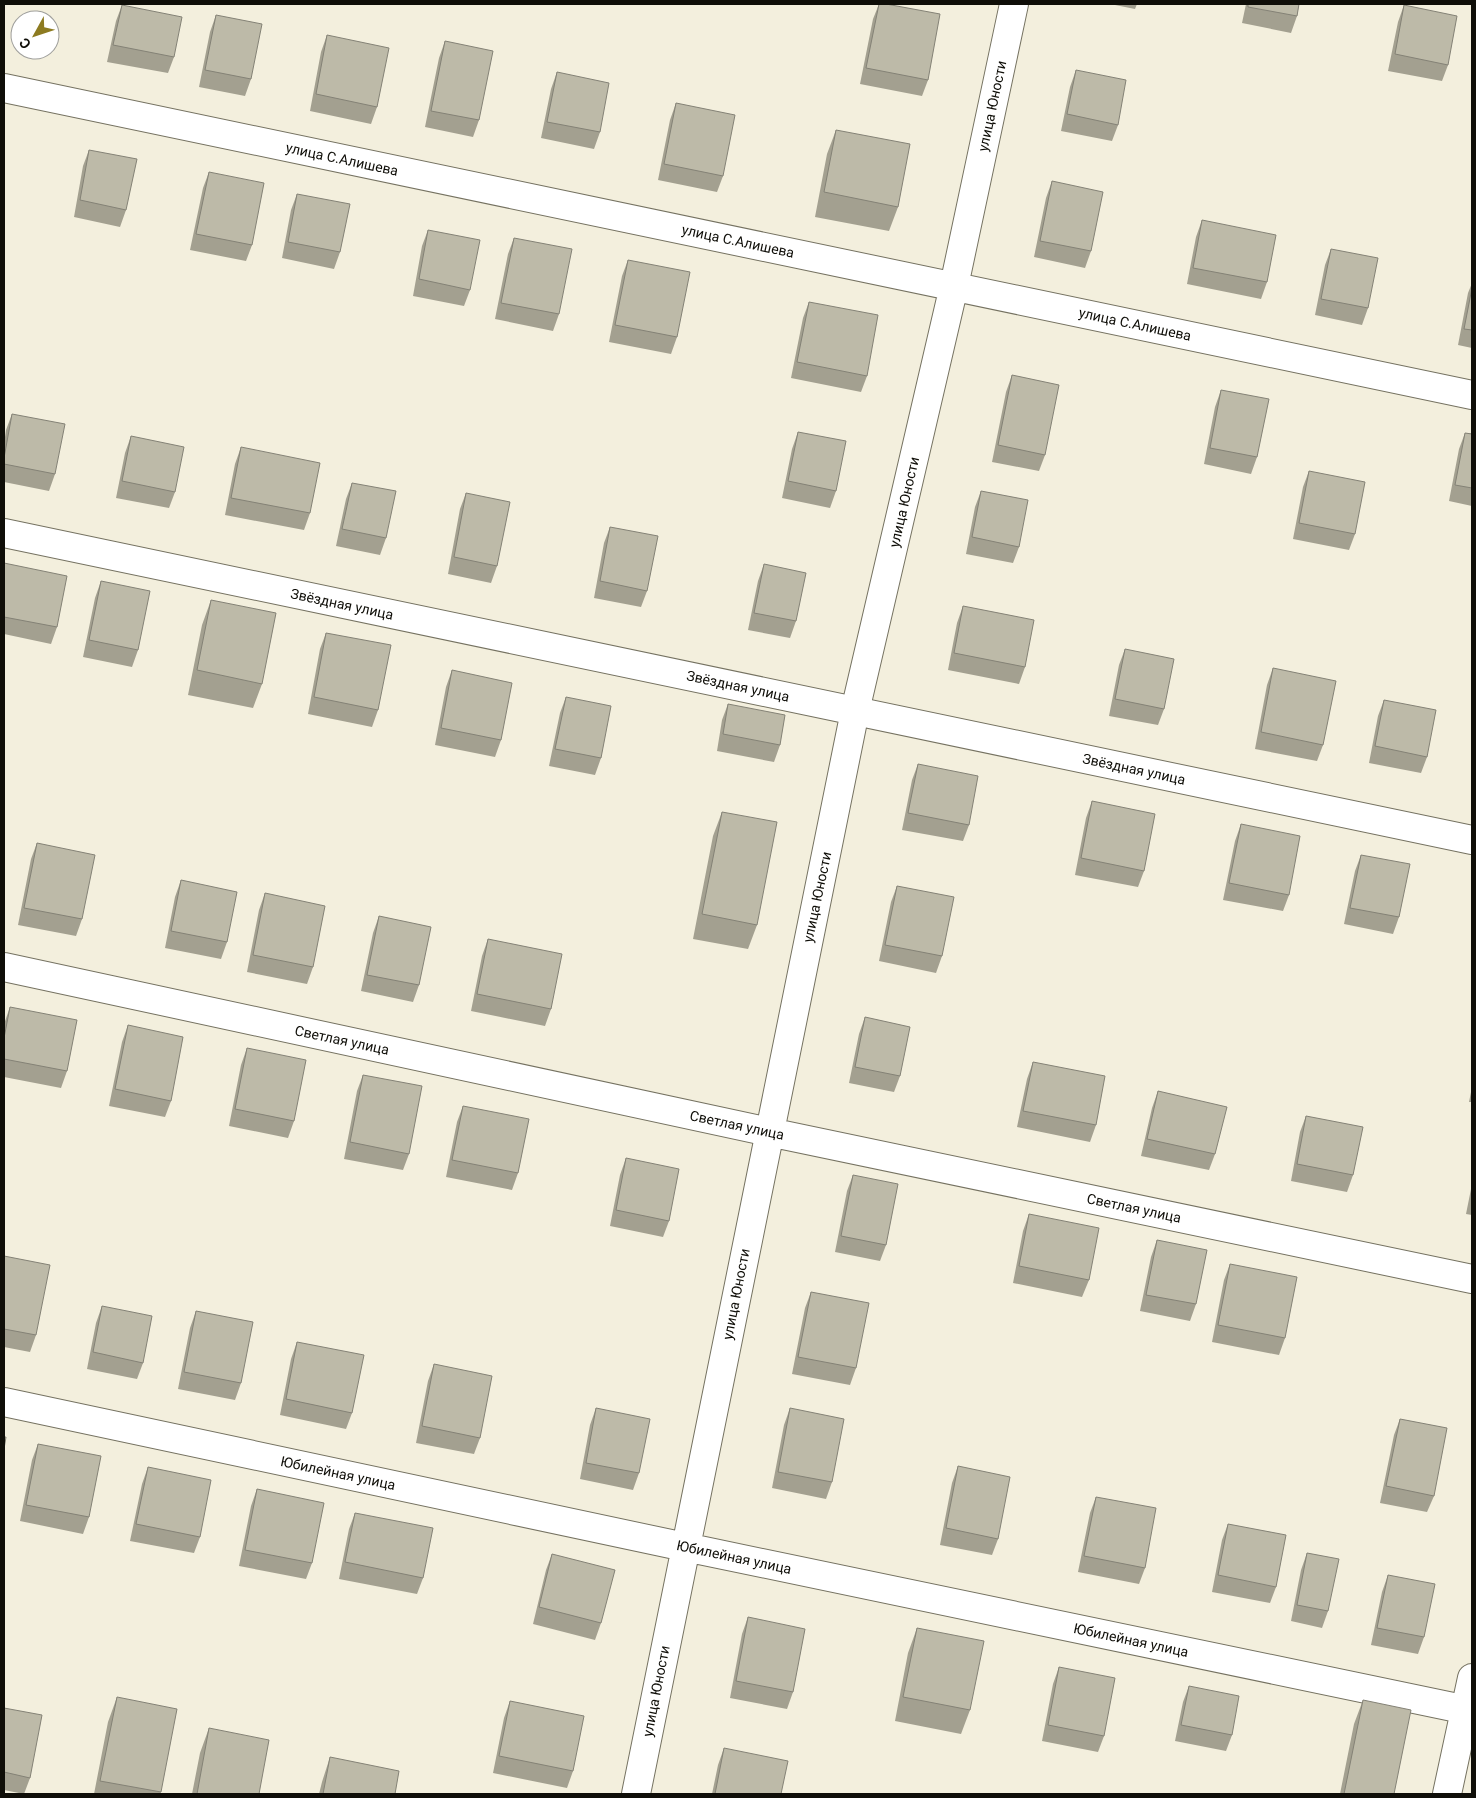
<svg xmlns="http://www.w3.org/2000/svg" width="1476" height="1798" font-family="Roboto,sans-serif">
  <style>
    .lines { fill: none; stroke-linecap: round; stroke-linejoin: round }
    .minor-casing { stroke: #757261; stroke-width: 30 }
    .minor { stroke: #fff; stroke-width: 28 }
    .wall { fill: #a3a090 }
    .building { fill: #bdbaa8; stroke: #848276 }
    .labels { text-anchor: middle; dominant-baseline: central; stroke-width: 4; stroke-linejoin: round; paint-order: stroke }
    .street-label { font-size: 14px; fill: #0f0e08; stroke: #fff }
  </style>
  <rect width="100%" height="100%" fill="#f3efdd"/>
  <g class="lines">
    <g class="minor-casing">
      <path id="minor" d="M 4,88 L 1472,395
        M 4,533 L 1472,840
        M 4,967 L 769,1132 L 1472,1279
        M 4,1402 L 685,1547 L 1472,1711
        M 636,1794 L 855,711 L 954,286 L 1014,4
        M 1447,1794 L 1472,1678"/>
    </g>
    <use href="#minor" class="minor"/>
  </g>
  <path class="wall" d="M 879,4 L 928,80 L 922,96 L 860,84 L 873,19 Z
    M 1110,4 L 1137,4 L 1135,9 Z
    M 1246,4 L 1299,4 L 1297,16 L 1291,33 L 1242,23 Z
    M 122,5 L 174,57 L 168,73 L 107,62 L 116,21 Z
    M 1404,5 L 1448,65 L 1442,81 L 1388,71 L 1398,22 Z
    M 216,15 L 251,79 L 245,96 L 199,87 L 210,32 Z
    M 327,35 L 377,107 L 371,124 L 310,111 L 321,52 Z
    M 445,41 L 479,120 L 473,137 L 425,127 L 439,58 Z
    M 1076,70 L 1118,125 L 1112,141 L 1061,131 L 1070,87 Z
    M 557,72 L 600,132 L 594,149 L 541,138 L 551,89 Z
    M 676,103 L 723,176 L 717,192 L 658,180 L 670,120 Z
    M 836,130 L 898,207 L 889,231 L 815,217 L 827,154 Z
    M 89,150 L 126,210 L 120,227 L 74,217 L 83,166 Z
    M 209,172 L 252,245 L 246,261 L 190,250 L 203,188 Z
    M 1052,181 L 1091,251 L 1085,268 L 1034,257 L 1046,198 Z
    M 297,194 L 340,252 L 334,269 L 282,258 L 291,210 Z
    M 1202,220 L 1267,282 L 1261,299 L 1187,284 L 1196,237 Z
    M 428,230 L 470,290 L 464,306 L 413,296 L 422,246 Z
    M 514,238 L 559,314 L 553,331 L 495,319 L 508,254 Z
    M 1331,249 L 1368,308 L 1362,325 L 1315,315 L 1325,265 Z
    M 628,260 L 677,337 L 671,354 L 609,342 L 622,276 Z
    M 1472,283 L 1472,348 L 1458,345 L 1468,293 Z
    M 809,302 L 867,376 L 861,392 L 791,378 L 803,318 Z
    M 1012,375 L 1045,455 L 1039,471 L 992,462 L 1006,392 Z
    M 1221,390 L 1257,457 L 1251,474 L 1204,464 L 1215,407 Z
    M 12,414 L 55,474 L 49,491 L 4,482 L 4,444 L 6,430 Z
    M 798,432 L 836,491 L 830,508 L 782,498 L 792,449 Z
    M 1465,433 L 1472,434 L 1472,506 L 1449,501 L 1459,449 Z
    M 131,436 L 175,492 L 169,508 L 116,498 L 125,453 Z
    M 241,447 L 310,513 L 304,530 L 225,515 L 235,464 Z
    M 1309,471 L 1355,534 L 1349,550 L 1293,539 L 1303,487 Z
    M 352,483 L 386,538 L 380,555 L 336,546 L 346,499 Z
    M 981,491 L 1019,547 L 1013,563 L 966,554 L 975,507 Z
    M 466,493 L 497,566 L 491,583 L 448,574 L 460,509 Z
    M 610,527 L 647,591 L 641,607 L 594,598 L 604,543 Z
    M 4,563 L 57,627 L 51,644 L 4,634 Z
    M 764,564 L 796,621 L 790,638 L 748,630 L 758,581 Z
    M 101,581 L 138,650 L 132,667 L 83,657 L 95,598 Z
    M 211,600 L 262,684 L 253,708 L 188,695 L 202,625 Z
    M 963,606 L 1025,667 L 1019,684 L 948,670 L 957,623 Z
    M 326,633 L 378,710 L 372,727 L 308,714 L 320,649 Z
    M 1125,649 L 1164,709 L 1158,725 L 1109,716 L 1119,665 Z
    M 1273,668 L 1323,745 L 1317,761 L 1255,749 L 1267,685 Z
    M 452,670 L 501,740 L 495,757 L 435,745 L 446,687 Z
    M 566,697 L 601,758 L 595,775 L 549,766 L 560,713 Z
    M 1384,700 L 1427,757 L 1421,773 L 1369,763 L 1378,716 Z
    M 728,704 L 780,745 L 774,762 L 717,751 L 722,720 Z
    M 918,764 L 969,825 L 963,841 L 902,830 L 912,780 Z
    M 1092,801 L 1144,871 L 1138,887 L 1075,875 L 1086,818 Z
    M 722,812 L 757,925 L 748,949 L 693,939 L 713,836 Z
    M 1241,824 L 1289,895 L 1283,911 L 1223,900 L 1235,841 Z
    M 37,843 L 82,919 L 76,936 L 18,925 L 31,859 Z
    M 1361,855 L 1399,917 L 1393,934 L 1344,924 L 1355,871 Z
    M 181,880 L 227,942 L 221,959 L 165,948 L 175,897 Z
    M 897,886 L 942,956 L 936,973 L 879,961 L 891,902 Z
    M 265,893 L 313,967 L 307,984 L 247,972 L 259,910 Z
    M 379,916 L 419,985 L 413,1002 L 361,991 L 373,933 Z
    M 488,939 L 551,1009 L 545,1026 L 471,1011 L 482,956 Z
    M 10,1007 L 67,1071 L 61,1088 L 4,1077 L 4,1024 Z
    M 865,1017 L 900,1076 L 894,1092 L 849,1083 L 859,1034 Z
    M 128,1025 L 171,1101 L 165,1117 L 109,1106 L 122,1042 Z
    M 247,1048 L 294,1121 L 288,1138 L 229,1126 L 241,1065 Z
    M 1033,1062 L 1096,1125 L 1090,1142 L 1017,1127 L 1027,1079 Z
    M 363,1075 L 409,1154 L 403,1170 L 344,1159 L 357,1091 Z
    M 1472,1087 L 1472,1102 L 1469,1102 Z
    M 1158,1091 L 1215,1154 L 1209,1170 L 1141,1156 L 1152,1108 Z
    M 463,1106 L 518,1173 L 512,1190 L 446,1177 L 457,1122 Z
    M 1306,1116 L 1353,1175 L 1347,1192 L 1291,1181 L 1300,1132 Z
    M 626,1158 L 669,1221 L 663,1237 L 610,1226 L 620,1175 Z
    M 853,1175 L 886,1245 L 880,1261 L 835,1252 L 847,1191 Z
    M 1472,1184 L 1472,1215 L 1466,1214 Z
    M 1029,1214 L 1089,1280 L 1082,1297 L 1013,1283 L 1023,1231 Z
    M 1157,1240 L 1196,1304 L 1190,1321 L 1140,1311 L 1151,1257 Z
    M 4,1256 L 36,1335 L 30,1352 L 4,1347 Z
    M 1230,1264 L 1285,1338 L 1279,1355 L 1212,1342 L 1224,1280 Z
    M 811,1292 L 856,1368 L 850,1385 L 792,1374 L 805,1308 Z
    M 102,1306 L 143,1363 L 137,1379 L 87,1369 L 96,1323 Z
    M 196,1311 L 241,1383 L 235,1400 L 178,1389 L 190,1328 Z
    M 297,1342 L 352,1413 L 346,1429 L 280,1415 L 291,1359 Z
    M 434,1364 L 480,1438 L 474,1454 L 416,1443 L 428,1381 Z
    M 596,1408 L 639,1473 L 633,1490 L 580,1479 L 590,1425 Z
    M 790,1408 L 832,1482 L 826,1499 L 772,1488 L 784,1425 Z
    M 1400,1419 L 1434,1496 L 1427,1512 L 1380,1503 L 1394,1435 Z
    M 38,1444 L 89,1517 L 83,1534 L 20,1521 L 32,1460 Z
    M 958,1466 L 998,1539 L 992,1555 L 940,1545 L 952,1483 Z
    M 148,1467 L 200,1537 L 194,1553 L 130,1541 L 142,1484 Z
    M 257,1489 L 312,1563 L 306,1579 L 239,1566 L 251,1506 Z
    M 1096,1497 L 1145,1568 L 1139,1584 L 1078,1572 L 1090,1513 Z
    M 355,1513 L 423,1578 L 417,1594 L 339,1579 L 349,1529 Z
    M 1228,1524 L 1276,1587 L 1270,1603 L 1212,1592 L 1222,1540 Z
    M 1307,1553 L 1328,1611 L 1322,1628 L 1291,1621 L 1301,1570 Z
    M 552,1554 L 601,1623 L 595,1640 L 533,1624 L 546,1570 Z
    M 1388,1575 L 1424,1637 L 1418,1654 L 1371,1645 L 1382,1592 Z
    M 748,1617 L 793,1692 L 787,1709 L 730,1698 L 742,1634 Z
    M 917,1628 L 970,1710 L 961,1734 L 895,1721 L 908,1653 Z
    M 1059,1667 L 1104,1736 L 1098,1752 L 1042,1741 L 1053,1684 Z
    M 1189,1686 L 1232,1735 L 1226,1751 L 1175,1741 L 1183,1702 Z
    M 117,1697 L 161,1792 L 160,1794 L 94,1794 L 108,1722 Z
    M 1363,1700 L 1394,1794 L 1340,1794 L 1354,1724 Z
    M 510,1701 L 573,1771 L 567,1788 L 493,1773 L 504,1718 Z
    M 4,1708 L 30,1778 L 24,1794 L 4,1790 Z
    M 209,1728 L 259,1794 L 192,1794 L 200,1753 Z
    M 724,1748 L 781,1794 L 712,1794 L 718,1765 Z
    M 330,1757 L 395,1794 L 319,1794 L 322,1782 Z"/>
  <path class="building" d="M 879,4 L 886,4 L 940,14 L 928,80 L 866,68 Z
    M 1248,4 L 1299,4 L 1297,16 L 1248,7 Z
    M 122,5 L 182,17 L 174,57 L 113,45 Z
    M 1404,5 L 1457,16 L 1448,65 L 1395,54 Z
    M 216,15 L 262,24 L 251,79 L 205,70 Z
    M 327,35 L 389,48 L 377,107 L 316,94 Z
    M 445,41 L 493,51 L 479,120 L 431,111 Z
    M 1076,70 L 1126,80 L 1118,125 L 1067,114 Z
    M 557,72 L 609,83 L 600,132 L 547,122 Z
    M 676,103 L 735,115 L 723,176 L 664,164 Z
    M 836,130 L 910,144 L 898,207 L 824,192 Z
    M 89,150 L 137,159 L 126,210 L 80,200 Z
    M 209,172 L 264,183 L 252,245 L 196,234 Z
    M 1052,181 L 1103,192 L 1091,251 L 1040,241 Z
    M 297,194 L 350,204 L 340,252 L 288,242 Z
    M 1202,220 L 1276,235 L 1267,282 L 1193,268 Z
    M 428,230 L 480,240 L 470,290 L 419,279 Z
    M 514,238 L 572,249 L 559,314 L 501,303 Z
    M 1331,249 L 1378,258 L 1368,308 L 1321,299 Z
    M 628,260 L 690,272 L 677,337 L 615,325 Z
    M 1472,288 L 1472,330 L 1464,329 Z
    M 809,302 L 878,315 L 867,376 L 797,362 Z
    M 1012,375 L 1059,385 L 1045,455 L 998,445 Z
    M 1221,390 L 1269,399 L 1257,457 L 1210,448 Z
    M 12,414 L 65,424 L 55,474 L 4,464 L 4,458 Z
    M 798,432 L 846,441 L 836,491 L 788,481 Z
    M 1465,433 L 1472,434 L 1472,488 L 1455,485 Z
    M 131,436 L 184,447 L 175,492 L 122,481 Z
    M 241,447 L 320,463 L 310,513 L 231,498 Z
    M 1309,471 L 1365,482 L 1355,534 L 1299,523 Z
    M 352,483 L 396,491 L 386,538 L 342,529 Z
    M 981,491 L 1028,500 L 1019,547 L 972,537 Z
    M 466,493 L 510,502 L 497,566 L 454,557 Z
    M 610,527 L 658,536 L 647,591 L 600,581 Z
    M 4,563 L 67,576 L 57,627 L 4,617 Z
    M 764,564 L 806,573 L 796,621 L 754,613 Z
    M 101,581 L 150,591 L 138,650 L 89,640 Z
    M 211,600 L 276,613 L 262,684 L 197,670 Z
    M 963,606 L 1034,620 L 1025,667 L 954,653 Z
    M 326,633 L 391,645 L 378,710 L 314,697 Z
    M 1125,649 L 1174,659 L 1164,709 L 1115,699 Z
    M 1273,668 L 1336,681 L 1323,745 L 1261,732 Z
    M 452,670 L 512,683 L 501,740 L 441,728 Z
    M 566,697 L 611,706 L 601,758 L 555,749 Z
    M 1384,700 L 1436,710 L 1427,757 L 1375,746 Z
    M 728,704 L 785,715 L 780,745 L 723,734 Z
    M 918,764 L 978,776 L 969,825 L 908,813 Z
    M 1092,801 L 1155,814 L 1144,871 L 1081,858 Z
    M 722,812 L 777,822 L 757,925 L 702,914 Z
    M 1241,824 L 1300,836 L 1289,895 L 1229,883 Z
    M 37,843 L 95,855 L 82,919 L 24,908 Z
    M 1361,855 L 1410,864 L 1399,917 L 1350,908 Z
    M 181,880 L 237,892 L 227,942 L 171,931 Z
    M 897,886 L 954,897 L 942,956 L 885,945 Z
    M 265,893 L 325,906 L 313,967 L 253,955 Z
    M 379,916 L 431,927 L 419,985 L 367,975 Z
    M 488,939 L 562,954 L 551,1009 L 477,994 Z
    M 10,1007 L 77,1020 L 67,1071 L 4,1059 L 4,1038 Z
    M 865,1017 L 910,1027 L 900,1076 L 855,1067 Z
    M 128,1025 L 183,1037 L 171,1101 L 115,1089 Z
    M 247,1048 L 306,1060 L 294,1121 L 235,1109 Z
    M 1033,1062 L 1105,1076 L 1096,1125 L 1023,1111 Z
    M 363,1075 L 422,1086 L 409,1154 L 350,1142 Z
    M 1158,1091 L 1227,1107 L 1215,1154 L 1147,1139 Z
    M 463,1106 L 529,1119 L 518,1173 L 452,1160 Z
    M 1306,1116 L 1363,1127 L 1353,1175 L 1297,1164 Z
    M 626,1158 L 679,1169 L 669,1221 L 616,1210 Z
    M 853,1175 L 898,1184 L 886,1245 L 841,1236 Z
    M 1029,1214 L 1099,1228 L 1089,1280 L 1019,1266 Z
    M 1157,1240 L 1207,1250 L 1196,1304 L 1146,1295 Z
    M 4,1256 L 50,1265 L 36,1335 L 4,1329 Z
    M 1230,1264 L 1297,1277 L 1285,1338 L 1218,1325 Z
    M 811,1292 L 869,1303 L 856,1368 L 798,1357 Z
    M 102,1306 L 152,1316 L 143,1363 L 93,1352 Z
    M 196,1311 L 253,1322 L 241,1383 L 184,1372 Z
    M 297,1342 L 364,1355 L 352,1413 L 286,1399 Z
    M 434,1364 L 492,1376 L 480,1438 L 422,1426 Z
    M 596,1408 L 650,1419 L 639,1473 L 586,1463 Z
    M 790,1408 L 844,1419 L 832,1482 L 778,1472 Z
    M 1400,1419 L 1447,1428 L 1434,1496 L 1386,1486 Z
    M 4,1437 L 6,1437 L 4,1449 Z
    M 38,1444 L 101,1456 L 89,1517 L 26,1505 Z
    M 958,1466 L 1010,1477 L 998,1539 L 946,1528 Z
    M 148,1467 L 211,1480 L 200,1537 L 136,1524 Z
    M 257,1489 L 324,1503 L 312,1563 L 245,1550 Z
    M 1096,1497 L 1156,1508 L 1145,1568 L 1084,1556 Z
    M 355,1513 L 433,1528 L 423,1578 L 345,1562 Z
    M 1228,1524 L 1286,1535 L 1276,1587 L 1218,1575 Z
    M 1307,1553 L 1339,1559 L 1328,1611 L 1297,1605 Z
    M 552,1554 L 615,1570 L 601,1623 L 539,1607 Z
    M 1388,1575 L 1435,1584 L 1424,1637 L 1377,1628 Z
    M 748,1617 L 805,1629 L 793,1692 L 736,1681 Z
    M 917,1628 L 984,1641 L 970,1710 L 903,1697 Z
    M 1059,1667 L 1115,1678 L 1104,1736 L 1048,1725 Z
    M 1189,1686 L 1239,1696 L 1232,1735 L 1181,1725 Z
    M 117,1697 L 177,1709 L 161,1792 L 100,1781 Z
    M 1363,1700 L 1411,1710 L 1394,1794 L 1344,1794 Z
    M 510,1701 L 584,1716 L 573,1771 L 499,1756 Z
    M 4,1708 L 42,1715 L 30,1778 L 4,1772 Z
    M 209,1728 L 269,1740 L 259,1794 L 197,1794 Z
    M 724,1748 L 788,1761 L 781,1794 L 715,1794 Z
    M 330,1757 L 399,1771 L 395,1794 L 323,1794 Z"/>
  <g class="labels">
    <g class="street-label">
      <text transform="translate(992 106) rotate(-78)">улица Юности</text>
      <text transform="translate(342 159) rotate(12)">улица С.Алишева</text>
      <text transform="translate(738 241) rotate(12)">улица С.Алишева</text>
      <text transform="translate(1135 324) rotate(12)">улица С.Алишева</text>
      <text transform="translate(904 502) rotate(-77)">улица Юности</text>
      <text transform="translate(342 604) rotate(12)">Звёздная улица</text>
      <text transform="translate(738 686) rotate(12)">Звёздная улица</text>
      <text transform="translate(1134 769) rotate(12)">Звёздная улица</text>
      <text transform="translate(817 897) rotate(-78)">улица Юности</text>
      <text transform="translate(342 1040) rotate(12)">Светлая улица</text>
      <text transform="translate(737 1125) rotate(12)">Светлая улица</text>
      <text transform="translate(1134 1208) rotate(12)">Светлая улица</text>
      <text transform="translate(736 1294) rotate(-79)">улица Юности</text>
      <text transform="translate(338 1473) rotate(12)">Юбилейная улица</text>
      <text transform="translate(734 1557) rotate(12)">Юбилейная улица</text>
      <text transform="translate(1131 1640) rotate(12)">Юбилейная улица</text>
      <text transform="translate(656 1691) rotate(-79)">улица Юности</text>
    </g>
  </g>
  <rect width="1476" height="1798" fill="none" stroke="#0f0e08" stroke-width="10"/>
  <g transform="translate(35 35) rotate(230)"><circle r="24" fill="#ffffff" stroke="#9f9f9c"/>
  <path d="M0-4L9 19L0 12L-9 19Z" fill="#8d7b21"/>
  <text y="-8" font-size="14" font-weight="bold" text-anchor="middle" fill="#0f0e08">С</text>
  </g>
</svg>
